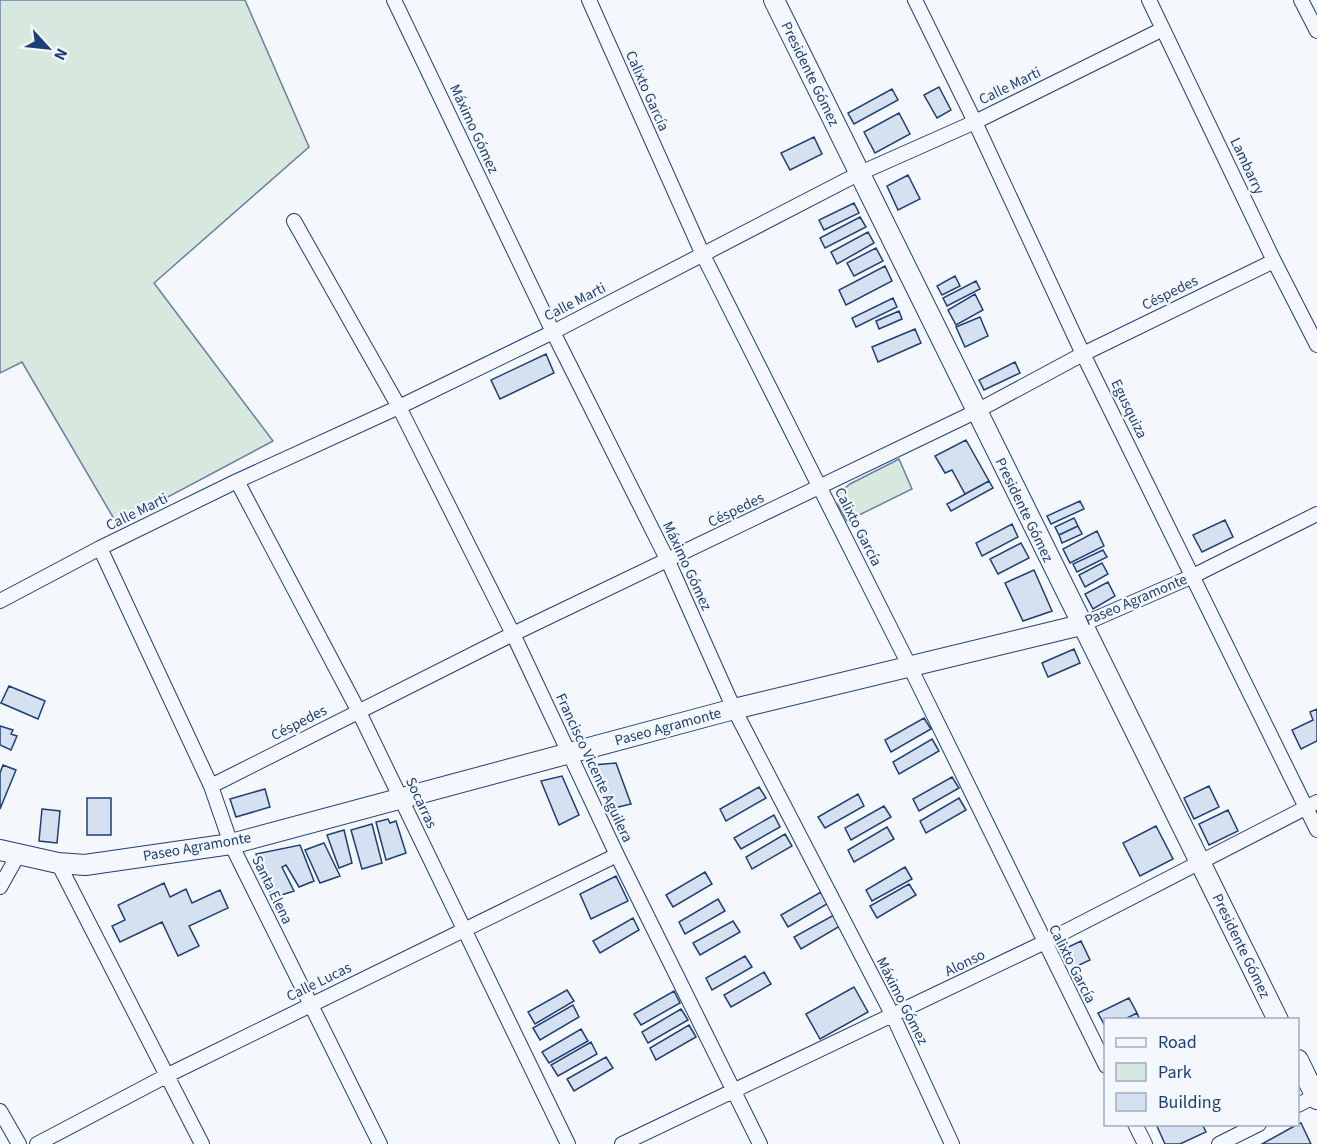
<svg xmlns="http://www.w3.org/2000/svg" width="1317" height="1144" font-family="'Source Sans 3',sans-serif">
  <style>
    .green { fill: #d7e8df; stroke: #687fa3; stroke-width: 1.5 }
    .building { fill: #d5e0f0; stroke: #1d3f73; stroke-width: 1.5 }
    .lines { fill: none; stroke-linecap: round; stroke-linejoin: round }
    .street-casing { stroke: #1d3f73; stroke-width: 16 }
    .secondary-casing { stroke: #1d3f73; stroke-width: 22 }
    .street { stroke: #f4f7fb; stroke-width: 14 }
    .secondary { stroke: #f4f7fb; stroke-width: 20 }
    .labels { text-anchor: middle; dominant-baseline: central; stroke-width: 4.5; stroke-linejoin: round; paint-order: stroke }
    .street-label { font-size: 15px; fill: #1d3f73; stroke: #f4f7fb }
  </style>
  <rect width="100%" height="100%" fill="#f4f7fb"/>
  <path class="green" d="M 0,0 L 245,0 L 309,147 L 154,283 L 273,441 L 117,524 L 22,362 L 0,373 Z
    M 899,459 L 912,489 L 847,521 L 838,505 L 839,493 L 850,484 Z"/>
  <path class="building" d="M 939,87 L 951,110 L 937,118 L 924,95 Z
    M 892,89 L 898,100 L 854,124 L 848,113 Z
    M 899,113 L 910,134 L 875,153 L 864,132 Z
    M 814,137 L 822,154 L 790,170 L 781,153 Z
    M 908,175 L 920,199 L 898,210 L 887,186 Z
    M 854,203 L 859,213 L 824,230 L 819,220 Z
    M 860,217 L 866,227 L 825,248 L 820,238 Z
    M 868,232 L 874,243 L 837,264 L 831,252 Z
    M 876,248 L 883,261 L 854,276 L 847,263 Z
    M 885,266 L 892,281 L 846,305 L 839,290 Z
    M 955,276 L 960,286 L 942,295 L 937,286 Z
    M 976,281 L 980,289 L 947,306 L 943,298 Z
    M 975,294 L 983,310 L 956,325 L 948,310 Z
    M 893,298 L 897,307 L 856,327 L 852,318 Z
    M 899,311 L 902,319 L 879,329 L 876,321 Z
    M 980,317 L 988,336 L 965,347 L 956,327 Z
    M 915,329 L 921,343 L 878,362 L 872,347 Z
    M 546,354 L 554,373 L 500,399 L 491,380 Z
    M 1015,362 L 1020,373 L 984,390 L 979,380 Z
    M 966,440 L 989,481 L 965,494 L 952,470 L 945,473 L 935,456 Z
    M 989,481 L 993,488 L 951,511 L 947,504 Z
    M 1080,501 L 1084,509 L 1051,524 L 1047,516 Z
    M 1074,518 L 1078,526 L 1059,535 L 1055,527 Z
    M 1225,520 L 1233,537 L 1202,552 L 1193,535 Z
    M 1012,524 L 1018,537 L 982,556 L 976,543 Z
    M 1078,526 L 1082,534 L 1062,543 L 1059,535 Z
    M 1097,531 L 1104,546 L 1070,563 L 1063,549 Z
    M 1021,543 L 1029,558 L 998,574 L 990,559 Z
    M 1103,550 L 1107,557 L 1077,572 L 1073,564 Z
    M 1102,563 L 1108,574 L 1085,587 L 1079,575 Z
    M 1034,570 L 1052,611 L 1023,621 L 1005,583 Z
    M 1108,582 L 1115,596 L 1093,609 L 1085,594 Z
    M 1074,649 L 1080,663 L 1048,677 L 1042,663 Z
    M 9,686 L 45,701 L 38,719 L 1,703 Z
    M 1317,709 L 1317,741 L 1301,749 L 1292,730 L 1313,720 L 1310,712 Z
    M 924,718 L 931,729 L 891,752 L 885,740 Z
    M 0,726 L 13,730 L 11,734 L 17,736 L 11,750 L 0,745 Z
    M 932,739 L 939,751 L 899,774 L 893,762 Z
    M 616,763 L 631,804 L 610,809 L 593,765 Z
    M 3,765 L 16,770 L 0,809 L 0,773 Z
    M 562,776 L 579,815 L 559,825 L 541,781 Z
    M 952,777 L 959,788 L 919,811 L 913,799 Z
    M 1209,786 L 1219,807 L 1194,819 L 1184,798 Z
    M 759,787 L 766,798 L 726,821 L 720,809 Z
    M 265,789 L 270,807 L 236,817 L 230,799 Z
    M 858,794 L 864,806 L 825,828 L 818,817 Z
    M 87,798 L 111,798 L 111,835 L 87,835 Z
    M 959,798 L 966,810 L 926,833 L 920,821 Z
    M 884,806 L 891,817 L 851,840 L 845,828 Z
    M 42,809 L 60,811 L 57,843 L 39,841 Z
    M 1228,810 L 1238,831 L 1209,845 L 1199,824 Z
    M 774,815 L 780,827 L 741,849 L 734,838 Z
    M 388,819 L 390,823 L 396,821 L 406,853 L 386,860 L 376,822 Z
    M 372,824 L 382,863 L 362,869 L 351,830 Z
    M 1156,826 L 1173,859 L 1140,876 L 1123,843 Z
    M 887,827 L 894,839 L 854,862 L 848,850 Z
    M 344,830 L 352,863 L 339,868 L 327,835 Z
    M 785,834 L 792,846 L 752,869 L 746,857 Z
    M 324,843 L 340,876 L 320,883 L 305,850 Z
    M 300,845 L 314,881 L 299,887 L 286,865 L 282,867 L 294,891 L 272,898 L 256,854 Z
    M 905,867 L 912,879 L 872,901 L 866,890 Z
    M 705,872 L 712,884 L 673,907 L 666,895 Z
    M 616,876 L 628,901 L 591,919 L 580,894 Z
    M 164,883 L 170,897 L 186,889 L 192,903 L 220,890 L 228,908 L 189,926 L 199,946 L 178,956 L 162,922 L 120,942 L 112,926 L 125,920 L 118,905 Z
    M 909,884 L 916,895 L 877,918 L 870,906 Z
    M 821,892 L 827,904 L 788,927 L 781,915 Z
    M 718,899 L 725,911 L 685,934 L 679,922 Z
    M 834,915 L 840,926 L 801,949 L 794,937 Z
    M 633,918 L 639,930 L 600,953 L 593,941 Z
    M 733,921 L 740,932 L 700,955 L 693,943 Z
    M 1081,941 L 1090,960 L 1073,968 L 1064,949 Z
    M 745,956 L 752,967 L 712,990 L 706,978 Z
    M 764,972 L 771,984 L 731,1007 L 724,995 Z
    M 854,987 L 868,1012 L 820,1039 L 806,1014 Z
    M 567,990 L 574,1001 L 535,1024 L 528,1012 Z
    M 674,991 L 680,1003 L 641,1025 L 634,1014 Z
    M 1129,998 L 1137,1013 L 1123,1020 L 1106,1020 L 1106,1028 L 1098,1013 Z
    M 573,1005 L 579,1017 L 540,1040 L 533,1028 Z
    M 681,1009 L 688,1020 L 648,1043 L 642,1032 Z
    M 1137,1013 L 1140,1020 L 1123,1020 Z
    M 689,1025 L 696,1037 L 656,1060 L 650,1048 Z
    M 581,1029 L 588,1041 L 549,1063 L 542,1052 Z
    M 591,1042 L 597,1054 L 558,1076 L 551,1065 Z
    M 606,1057 L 613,1068 L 574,1091 L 567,1079 Z
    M 1301,1123 L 1311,1144 L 1262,1144 L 1298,1124 Z
    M 1156,1124 L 1202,1124 L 1206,1132 L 1180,1144 L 1165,1144 Z"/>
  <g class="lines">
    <g class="street-casing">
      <path id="street" d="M 394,0 L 553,332 L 668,561 L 734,709 L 893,1016 L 952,1144
        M 589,0 L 703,255 L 910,667 L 1106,1066
        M 915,0 L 975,122 L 1083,354 L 1317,830
        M 1149,0 L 1274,261 L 1317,345
        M 1301,0 L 1317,31
        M 294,221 L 399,407 L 513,634 L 617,855 L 760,1144
        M 237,481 L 359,712 L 568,1144
        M 100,548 L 211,786 L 231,844 L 380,1144
        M 0,601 L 100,548 L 237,481 L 399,407 L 553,332 L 858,174 L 975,122 L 1163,29
        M 1081,625 L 1193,576 L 1317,514
        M 211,786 L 513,634 L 975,412 L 1083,354 L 1274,261
        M 58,863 L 202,1144
        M 0,887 L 18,855
        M 1298,1105 L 1317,1095
        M 0,1111 L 19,1144
        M 1135,1124 L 1145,1144
        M 37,1144 L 168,1075 L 617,855
        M 622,1144 L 1043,943 L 1317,802
        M 1219,1144 L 1259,1124"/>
    </g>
    <g class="secondary-casing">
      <path id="secondary" d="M 774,0 L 1278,1020
        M 0,850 L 58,863 L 85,865 L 231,844 L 734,709 L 1081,625
        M 1298,1060 L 1317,1099"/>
    </g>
    <use href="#street" class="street"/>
    <use href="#secondary" class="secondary"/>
  </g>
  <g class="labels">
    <g class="street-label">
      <text transform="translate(810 74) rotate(64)">Presidente Gómez</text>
      <text transform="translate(1010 86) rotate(-26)">Calle Marti</text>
      <text transform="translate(647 91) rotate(66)">Calixto García</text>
      <text transform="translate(474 129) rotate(65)">Máximo Gómez</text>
      <text transform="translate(1247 166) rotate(65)">Lambarry</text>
      <text transform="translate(1170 293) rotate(-26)">Céspedes</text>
      <text transform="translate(575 302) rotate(-27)">Calle Marti</text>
      <text transform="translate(1129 409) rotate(64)">Egusquiza</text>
      <text transform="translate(736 510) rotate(-26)">Céspedes</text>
      <text transform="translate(1024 510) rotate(64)">Presidente Gómez</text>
      <text transform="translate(137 512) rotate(-26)">Calle Marti</text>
      <text transform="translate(858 527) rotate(63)">Calixto García</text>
      <text transform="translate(687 566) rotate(65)">Máximo Gómez</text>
      <text transform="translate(1136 600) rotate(-23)">Paseo Agramonte</text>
      <text transform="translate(299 723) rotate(-27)">Céspedes</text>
      <text transform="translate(668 727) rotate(-15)">Paseo Agramonte</text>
      <text transform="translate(594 768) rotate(65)">Francisco Vicente Aguilera</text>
      <text transform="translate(421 803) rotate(65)">Socarras</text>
      <text transform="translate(197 847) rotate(-10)">Paseo Agramonte</text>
      <text transform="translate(272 890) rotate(64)">Santa Elena</text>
      <text transform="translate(1241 946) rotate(64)">Presidente Gómez</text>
      <text transform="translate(965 963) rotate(-26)">Alonso</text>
      <text transform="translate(1072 964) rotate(63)">Calixto García</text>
      <text transform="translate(319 982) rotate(-26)">Calle Lucas</text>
      <text transform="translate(902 1001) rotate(63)">Máximo Gómez</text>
    </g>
  </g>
  <rect x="1104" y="1018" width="195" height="108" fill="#f4f7fb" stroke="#9eadc5" stroke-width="1.5"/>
  <rect x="1116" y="1038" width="30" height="9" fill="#f4f7fb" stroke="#9eadc5" stroke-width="1.5"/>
  <text x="1158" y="1048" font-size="18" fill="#1d3f73">Road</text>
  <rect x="1116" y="1063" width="30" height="18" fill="#d7e8df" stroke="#9eadc5" stroke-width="1.5"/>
  <text x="1158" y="1078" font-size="18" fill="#1d3f73">Park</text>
  <rect x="1116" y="1093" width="30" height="18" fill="#d5e0f0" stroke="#9eadc5" stroke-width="1.5"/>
  <text x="1158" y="1108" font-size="18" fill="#1d3f73">Building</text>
  <g transform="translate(48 48) rotate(117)" stroke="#f4f7fb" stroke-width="4.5" paint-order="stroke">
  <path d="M0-4.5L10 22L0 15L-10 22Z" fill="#1d3f73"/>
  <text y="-9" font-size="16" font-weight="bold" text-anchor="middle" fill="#1d3f73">N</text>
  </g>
</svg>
